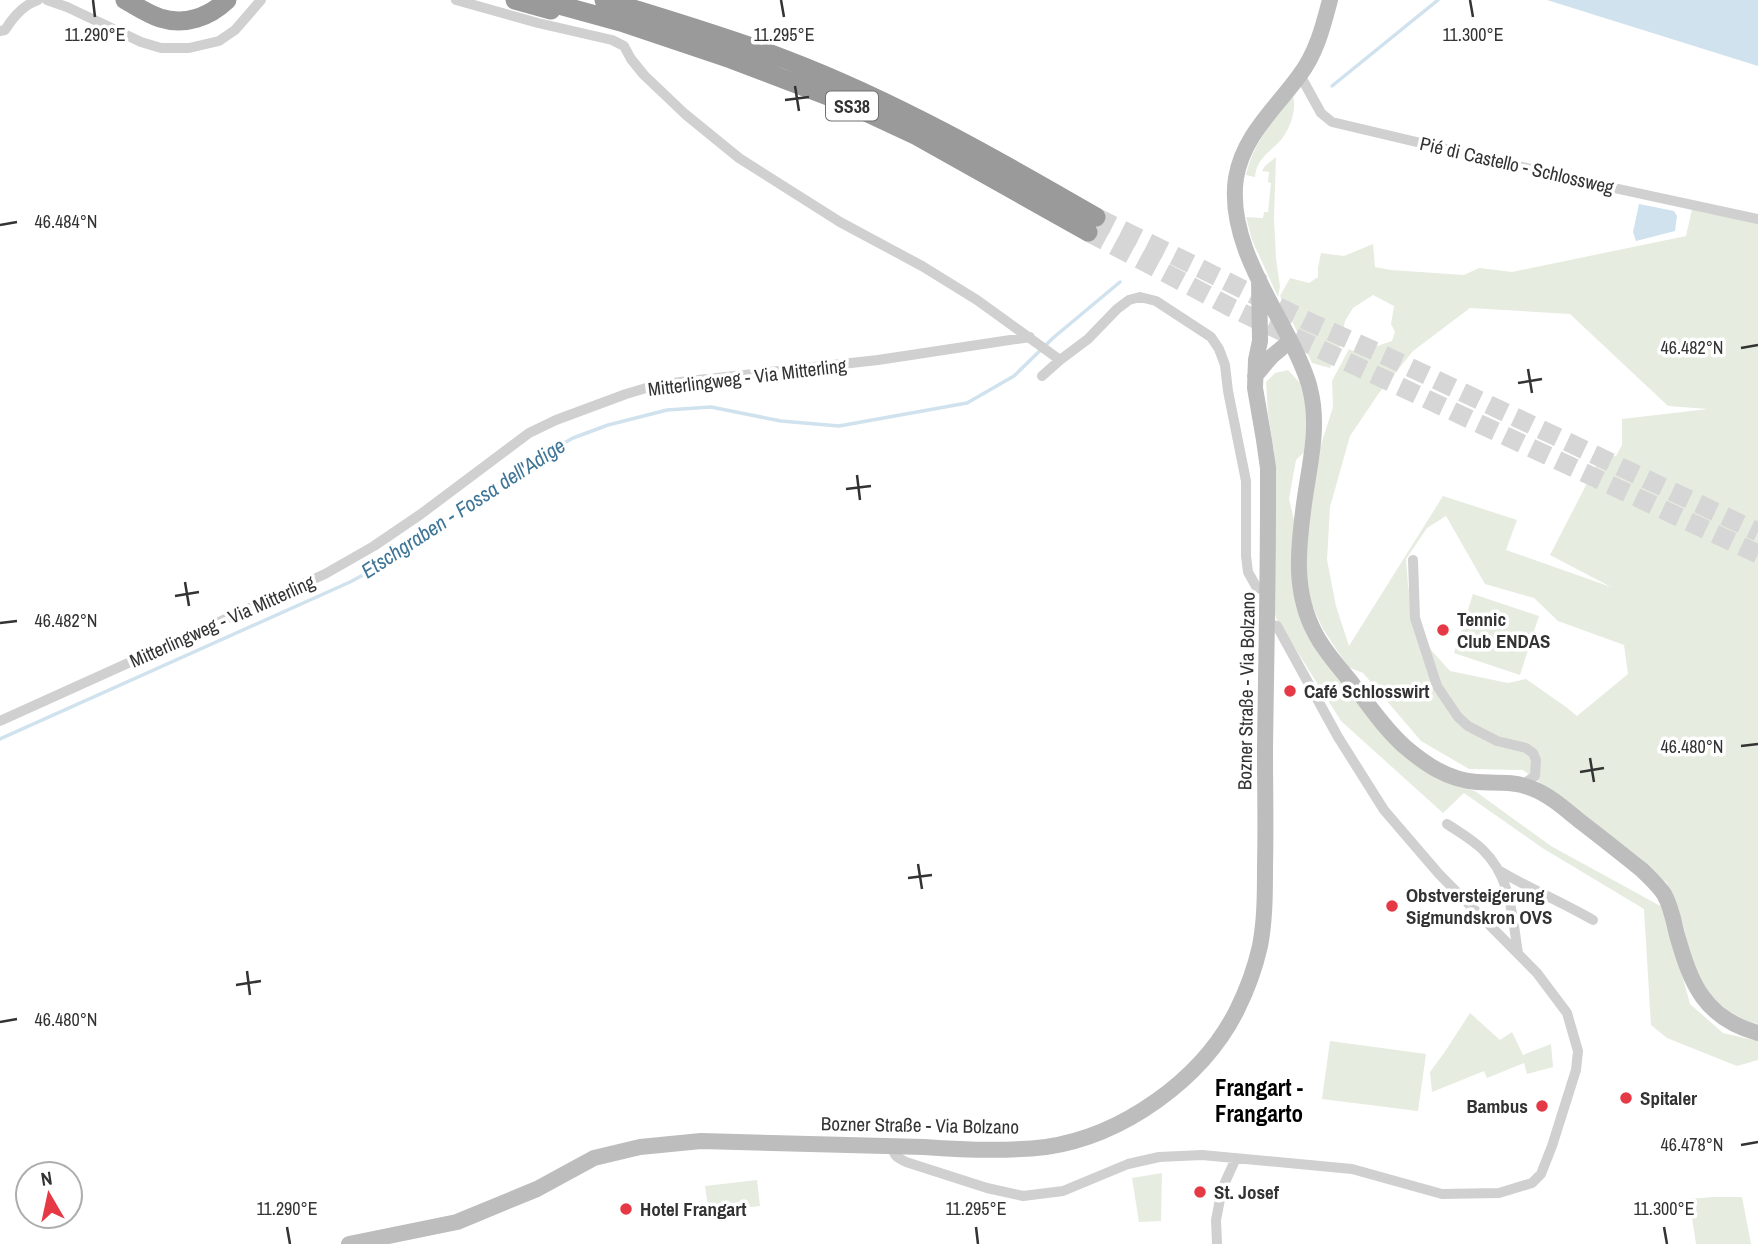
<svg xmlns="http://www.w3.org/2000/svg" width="1758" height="1244" font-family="'Archivo Narrow',sans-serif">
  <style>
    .green { fill: #e6ecdf; fill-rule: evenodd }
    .water { fill: #cfe2ee }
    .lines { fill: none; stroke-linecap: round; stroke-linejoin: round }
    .stream { stroke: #cfe2ee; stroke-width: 3.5 }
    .highway-tunnel { stroke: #d6d6d6; stroke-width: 19; stroke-dasharray: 19 10; stroke-linecap: butt }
    .street { stroke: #d0d0d0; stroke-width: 10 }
    .secondary { stroke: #bdbdbd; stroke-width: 16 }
    .highway { stroke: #9a9a9a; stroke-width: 19 }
    .ticks { fill: none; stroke: #333; stroke-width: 2.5 }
    .poi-dot { fill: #e63946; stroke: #fff; stroke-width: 2.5 }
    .labels { text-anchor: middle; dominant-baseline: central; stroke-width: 7; stroke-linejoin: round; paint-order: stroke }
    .shield { fill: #fff; stroke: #707070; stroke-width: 2 }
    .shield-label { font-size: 18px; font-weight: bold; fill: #333 }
    .street-label { font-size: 19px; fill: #333; stroke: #fff }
    .poi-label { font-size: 19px; font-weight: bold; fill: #333; stroke: #fff; text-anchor: start }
    .water-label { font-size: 21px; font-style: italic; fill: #3f7597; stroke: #fff }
    .quarter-label { font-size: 23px; font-weight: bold; fill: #000; stroke: #fff }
    .ticks-label { font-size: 18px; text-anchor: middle; fill: #333; stroke: #fff; stroke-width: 7; stroke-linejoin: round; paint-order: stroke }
  </style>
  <rect width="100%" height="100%" fill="#fff"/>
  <path class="green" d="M 1293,96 C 1297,110 1290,129 1281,140 C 1270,152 1256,159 1255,177 L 1246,175 C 1253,143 1273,121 1293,96 Z
    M 1276,157 L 1274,218 L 1276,258 L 1280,287 L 1278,297 L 1252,240 L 1246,217 L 1263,218 L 1264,212 L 1268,212 L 1271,183 L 1268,182 L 1269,172 L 1262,171 L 1265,166 Z
    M 1692,209 L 1758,223 L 1758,1024 L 1747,1021 L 1730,1012 L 1711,997 L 1689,959 L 1684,927 L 1667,883 L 1633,853 L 1523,770 L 1469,769 L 1421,741 L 1363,673 L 1348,667 L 1323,629 L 1310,601 L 1302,572 L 1314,467 L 1333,407 L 1332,381 L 1349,349 L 1356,353 L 1392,341 L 1395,332 L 1391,324 L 1394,306 L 1373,295 L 1353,308 L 1345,321 L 1339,349 L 1330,368 L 1312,363 L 1280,296 L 1290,278 L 1309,283 L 1318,277 L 1318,268 L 1321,253 L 1344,256 L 1373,244 L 1375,267 L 1391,270 L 1464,275 L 1479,268 L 1512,272 L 1686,236 ZM 1470,308 L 1570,314 L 1668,406 L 1708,409 L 1622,419 L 1622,445 L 1616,456 L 1600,458 L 1550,555 L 1611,587 L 1506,550 L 1517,520 L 1443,496 L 1349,646 L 1336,606 L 1327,560 L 1330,507 L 1350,436 L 1379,393 L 1413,351 ZM 1446,516 L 1485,584 L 1534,598 L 1558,621 L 1624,645 L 1628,674 L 1577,716 L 1566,707 L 1526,679 L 1508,683 L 1450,671 L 1423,641 L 1413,615 L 1408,585 L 1406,559 L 1427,528 Z
    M 1288,370 L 1300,383 L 1308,414 L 1304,452 L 1296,460 L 1289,499 L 1294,520 L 1292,568 L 1296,607 L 1327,664 L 1391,743 L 1455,786 L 1475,791 L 1551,846 L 1664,908 L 1690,1004 L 1723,1033 L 1758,1041 L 1758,1060 L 1737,1066 L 1667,1038 L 1651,1025 L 1644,909 L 1544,849 L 1464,793 L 1443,813 L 1341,721 L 1276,618 L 1270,598 L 1275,496 L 1274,451 L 1268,413 L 1266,382 L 1275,373 Z
    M 1473,594 L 1539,616 L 1520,675 L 1454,653 Z
    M 1470,1013 L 1500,1040 L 1512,1032 L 1523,1055 L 1551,1044 L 1553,1067 L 1527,1074 L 1524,1063 L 1487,1078 L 1484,1071 L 1432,1092 L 1430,1072 L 1444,1053 Z
    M 1330,1041 L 1426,1054 L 1418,1111 L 1322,1099 Z
    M 1162,1173 L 1161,1221 L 1139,1222 L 1132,1178 Z
    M 757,1180 L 760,1206 L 709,1212 L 705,1186 Z
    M 1713,1197 L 1742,1197 L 1751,1244 L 1696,1244 L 1689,1199 Z"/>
  <path class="water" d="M 1547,0 L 1758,0 L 1758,66 Z
    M 1639,204 L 1674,211 L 1677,216 L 1675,231 L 1636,241 L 1633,232 Z"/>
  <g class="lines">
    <path class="stream" d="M 1332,86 L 1438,0
      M 0,739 L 350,582 L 380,566 L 414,545 L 532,461 L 573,438 L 608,425 L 667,410 L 711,407 L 781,421 L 839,426 L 967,403 L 1014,376 L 1053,338 L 1120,282"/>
    <path class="highway-tunnel" d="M 1096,217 L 1305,320 L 1388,357 L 1758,532
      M 1088,232 L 1232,308 L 1758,554"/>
    <path class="street" d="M 47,0 L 67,7 L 141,42 L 161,48 L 189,48 L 219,41 L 235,30 L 261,0
      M 456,0 L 538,23 L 612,40 L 624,46 L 631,59 L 644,75 L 685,114 L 739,158 L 840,222 L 922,266 L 977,300 L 1060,360
      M 0,31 L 5,30 C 13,17 23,5 38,0
      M 1300,75 L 1321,113 L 1332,122 L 1577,180 L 1758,219
      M 1042,376 L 1060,360 L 1088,339 L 1117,309 L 1129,300 L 1140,297 L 1156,301 L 1211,337 L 1219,349 L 1225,365 L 1228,391 L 1246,481 L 1246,556 L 1248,572 L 1257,588 L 1268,590
      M 1413,560 L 1415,618 L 1437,686 L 1458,717 L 1468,726 L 1497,741 L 1526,748 L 1533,753 L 1536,760 L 1535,776 L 1522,785
      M 0,721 L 325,574 L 374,546 L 421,514 L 529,433 L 556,420 L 626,394 L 653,386 L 680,382 L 878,360 L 1030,337
      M 1447,824 C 1459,832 1473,840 1483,850 C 1511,877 1512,916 1518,953
      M 1500,871 C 1530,889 1562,902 1593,920
      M 893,1146 C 893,1156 897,1157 906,1162 L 987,1188 L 1023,1196 L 1063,1191 L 1128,1164 L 1159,1157 L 1202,1155 L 1352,1169 L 1442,1194 L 1499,1193 L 1532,1183 L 1541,1174 L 1552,1146 L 1576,1070 L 1578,1051 L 1567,1013 L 1537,973 L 1439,874 L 1384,810 L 1338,737 L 1277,626 L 1267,624
      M 1217,1244 L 1216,1220 L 1222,1189 L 1236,1158"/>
    <path class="secondary" d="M 1330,0 C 1323,27 1316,54 1299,76 C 1275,109 1243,136 1236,178 C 1227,237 1269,297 1294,348 C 1300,361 1307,375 1310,389 C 1320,427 1309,466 1304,504 C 1298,548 1293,592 1315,633 C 1324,651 1339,667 1351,682 C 1368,704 1383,727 1404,746 C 1425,764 1448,780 1477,782 C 1494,783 1514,781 1531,788 C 1550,795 1566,810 1581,822 C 1602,838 1622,854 1642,870 C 1650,878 1658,885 1664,894 C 1671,906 1674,922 1677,935 C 1691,984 1704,1018 1758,1033
      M 1255,376 L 1271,357 L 1290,341
      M 349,1244 L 457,1222 L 537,1189 L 594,1158 L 640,1147 L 701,1141 L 924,1147 C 964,1150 1005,1152 1046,1147 C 1122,1136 1202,1080 1237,1010 C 1247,990 1255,968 1260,946 C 1265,920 1265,893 1265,866 C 1266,828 1265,789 1265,750 C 1266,667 1268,584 1268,501 L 1268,468 L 1264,440 L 1255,388 L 1256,360 L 1260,341 L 1259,279"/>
    <path class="highway" d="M 125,0 C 136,6 148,14 160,18 C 185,26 209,17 227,0
      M 515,0 L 551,10
      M 541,0 L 621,22 L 731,59 L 844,102 L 917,136 L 1088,232
      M 604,0 C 665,19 727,37 787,60 C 894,101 996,159 1096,217"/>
  </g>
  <path class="ticks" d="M 93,0 L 95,17M 781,0 L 784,17M 1470,0 L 1473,17M 795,86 L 799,111M 785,100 L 809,97M 0,225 L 17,222M 1741,348 L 1758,345M 1528,369 L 1532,393M 1518,383 L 1542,379M 857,475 L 860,500M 846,489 L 871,486M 185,582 L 189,606M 175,596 L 199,592M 0,623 L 17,621M 1741,746 L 1758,744M 1590,758 L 1594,782M 1580,772 L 1604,768M 918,864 L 922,889M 908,878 L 932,875M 247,971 L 250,995M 236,985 L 261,981M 0,1022 L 17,1019M 1741,1145 L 1758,1142M 287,1227 L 290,1244M 976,1227 L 978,1244M 1664,1227 L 1667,1244"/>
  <g class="poi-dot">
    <circle cx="1443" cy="630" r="7"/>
    <circle cx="1290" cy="691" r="7"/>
    <circle cx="1392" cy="906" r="7"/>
    <circle cx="1626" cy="1098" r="7"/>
    <circle cx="1542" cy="1106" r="7"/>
    <circle cx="1200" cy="1192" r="7"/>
    <circle cx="626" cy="1209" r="7"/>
  </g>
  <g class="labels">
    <rect class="shield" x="826" y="91.5" width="52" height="29" rx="5"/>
    <g class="shield-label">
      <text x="852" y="106">SS38</text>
    </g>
    <g class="street-label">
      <text transform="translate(1517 165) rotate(13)">Pié di Castello - Schlossweg</text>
      <text transform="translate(747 377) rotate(-7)">Mitterlingweg - Via Mitterling</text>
      <text transform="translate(222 621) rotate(-24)">Mitterlingweg - Via Mitterling</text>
      <text transform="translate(1246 691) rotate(-89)">Bozner Straße - Via Bolzano</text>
      <text transform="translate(920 1125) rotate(1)">Bozner Straße - Via Bolzano</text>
    </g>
    <g class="poi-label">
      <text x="1457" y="619">Tennic<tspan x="1457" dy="22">Club ENDAS</tspan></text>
      <text x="1304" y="691">Café Schlosswirt</text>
      <text x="1406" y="895">Obstversteigerung<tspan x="1406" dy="22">Sigmundskron OVS</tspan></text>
      <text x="1640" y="1098">Spitaler</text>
      <text x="1528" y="1106" text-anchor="end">Bambus</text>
      <text x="1214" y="1192">St. Josef</text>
      <text x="640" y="1209">Hotel Frangart</text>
    </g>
    <g class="water-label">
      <text transform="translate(463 508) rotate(-33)">Etschgraben - Fossa dell'Adige</text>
    </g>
    <g class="quarter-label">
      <text x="1259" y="1087">Frangart -<tspan x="1259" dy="26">Frangarto</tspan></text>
    </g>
  </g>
  <g class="ticks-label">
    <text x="95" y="41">11.290°E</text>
    <text x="784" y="41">11.295°E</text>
    <text x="1473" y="41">11.300°E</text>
    <text x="66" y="228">46.484°N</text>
    <text x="1692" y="354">46.482°N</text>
    <text x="66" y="627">46.482°N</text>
    <text x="1692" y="753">46.480°N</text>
    <text x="66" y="1026">46.480°N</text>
    <text x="1692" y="1151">46.478°N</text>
    <text x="287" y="1215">11.290°E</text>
    <text x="976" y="1215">11.295°E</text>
    <text x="1664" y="1215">11.300°E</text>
  </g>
  <g transform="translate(49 1195) rotate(351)"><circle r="33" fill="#ffffff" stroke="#adadad" stroke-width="2"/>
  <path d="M0-5L12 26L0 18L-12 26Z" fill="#e63946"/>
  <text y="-10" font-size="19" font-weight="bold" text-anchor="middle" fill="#333333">N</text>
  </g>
</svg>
